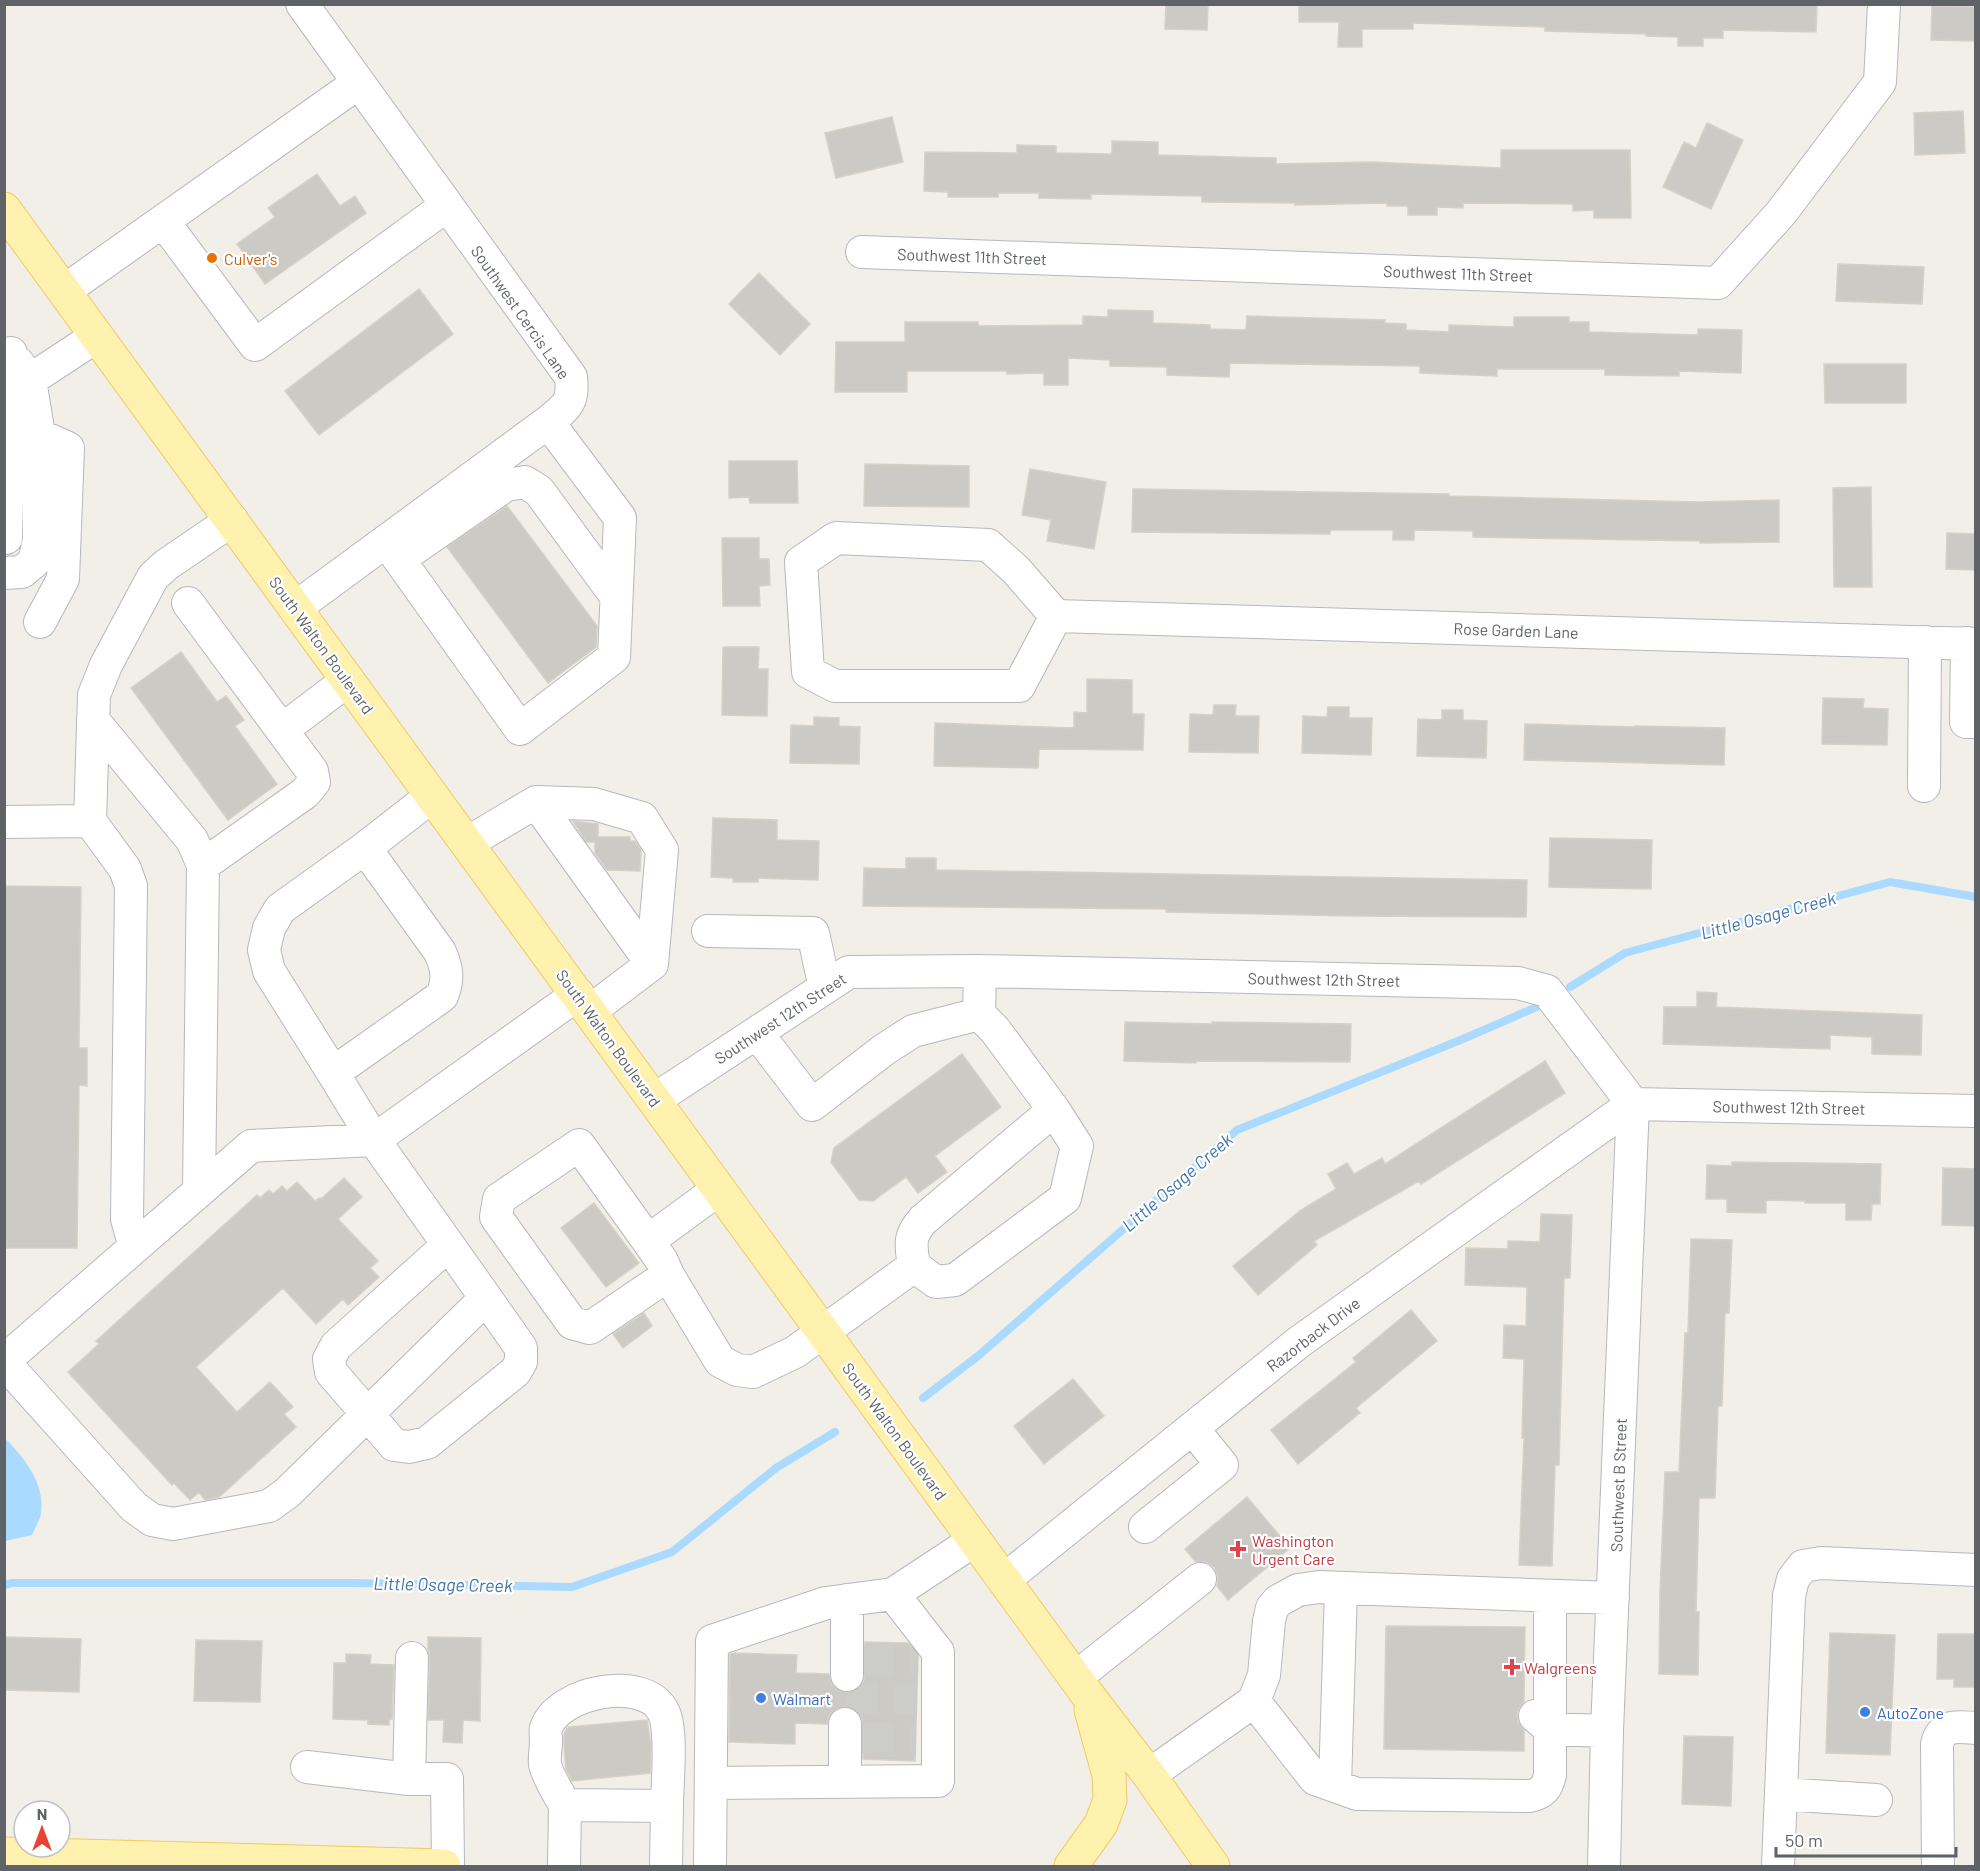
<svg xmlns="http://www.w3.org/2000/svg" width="1980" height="1871" font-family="Barlow,sans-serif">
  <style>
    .water { fill: #aadaff }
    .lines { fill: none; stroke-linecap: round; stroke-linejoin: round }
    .stream { stroke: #aadaff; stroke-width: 8 }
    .building { fill: #cccac5; stroke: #d6d1c6; stroke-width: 1.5 }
    .minor-tunnel { stroke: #ccccc8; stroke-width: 32; stroke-dasharray: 32 16; stroke-linecap: butt }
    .minor-casing { stroke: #b5b8bc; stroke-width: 34 }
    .major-casing { stroke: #f2c960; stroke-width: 35 }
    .minor { stroke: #fff; stroke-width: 32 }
    .major { stroke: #fff2af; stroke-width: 33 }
    .food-dot { fill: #e8710a; stroke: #fff; stroke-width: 2 }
    .health-dot { fill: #e0444e; stroke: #fff; stroke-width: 2 }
    .shop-dot { fill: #3f7fe0; stroke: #fff; stroke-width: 2 }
    .labels { text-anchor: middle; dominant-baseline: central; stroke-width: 4.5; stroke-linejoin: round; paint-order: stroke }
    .street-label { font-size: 16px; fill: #5f6368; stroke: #fff }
    .food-label { font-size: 16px; fill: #c56008; stroke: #fff; text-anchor: start }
    .health-label { font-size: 16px; fill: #be3a42; stroke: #fff; text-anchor: start }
    .shop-label { font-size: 16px; fill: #366cbe; stroke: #fff; text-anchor: start }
    .water-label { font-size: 18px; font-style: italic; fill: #4174aa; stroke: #fff }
  </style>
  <rect width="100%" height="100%" fill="#f1efe8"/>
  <path class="water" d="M 4,1437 C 24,1458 45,1482 41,1513 C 40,1520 35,1528 32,1535 L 5,1541 Z"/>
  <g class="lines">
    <path class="stream" d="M 1570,987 L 1625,953 L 1890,882 L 1976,897
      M 923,1398 L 978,1356 L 1237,1130 L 1463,1039 L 1539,1006
      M 4,1585 L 12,1583 L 352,1583 L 572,1587 L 672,1552 L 776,1468 L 835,1432"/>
  </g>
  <path class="building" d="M 1166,4 L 1208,4 L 1207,30 L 1165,29 Z
    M 1299,4 L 1817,4 L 1816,32 L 1723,30 L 1723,38 L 1703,38 L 1703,46 L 1678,46 L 1678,37 L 1646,36 L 1646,34 L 1545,31 L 1545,27 L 1413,23 L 1413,29 L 1362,29 L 1362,47 L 1338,47 L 1339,22 L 1299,22 Z
    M 1932,6 L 1976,7 L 1976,41 L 1931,40 Z
    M 1963,111 L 1965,153 L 1915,155 L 1914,113 Z
    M 892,117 L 903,162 L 836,178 L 825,133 Z
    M 1707,123 L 1743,140 L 1711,209 L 1663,187 L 1684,142 L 1696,148 Z
    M 1112,141 L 1158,142 L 1158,155 L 1276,158 L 1276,164 L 1371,162 L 1501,168 L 1501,150 L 1630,150 L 1631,218 L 1594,218 L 1594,210 L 1573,211 L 1573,204 L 1463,203 L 1463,208 L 1437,207 L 1437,215 L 1408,215 L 1408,206 L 1387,206 L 1387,203 L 1295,205 L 1295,203 L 1202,202 L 1202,196 L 1091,194 L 1091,199 L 1039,198 L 1039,193 L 998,193 L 998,197 L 948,197 L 948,192 L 924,191 L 925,152 L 1017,153 L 1017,145 L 1056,146 L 1056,153 L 1112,154 Z
    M 317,174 L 340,206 L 355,196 L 366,213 L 265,284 L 237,244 L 275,217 L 268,208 Z
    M 1838,264 L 1924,267 L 1922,304 L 1836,301 Z
    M 759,273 L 810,324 L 780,355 L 729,304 Z
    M 419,289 L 453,334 L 319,435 L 285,391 Z
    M 1108,310 L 1153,311 L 1153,323 L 1210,325 L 1210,329 L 1246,330 L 1247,316 L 1385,320 L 1385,323 L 1406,324 L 1406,330 L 1449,332 L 1449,325 L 1514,327 L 1514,317 L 1569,317 L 1569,322 L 1589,322 L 1589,332 L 1698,335 L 1698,329 L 1742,330 L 1741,373 L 1679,371 L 1679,376 L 1605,375 L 1605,369 L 1497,369 L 1497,376 L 1420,373 L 1420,366 L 1230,363 L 1229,377 L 1167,375 L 1167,367 L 1110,366 L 1110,360 L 1068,358 L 1068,385 L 1044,385 L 1044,373 L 1007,374 L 1006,371 L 907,371 L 907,392 L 835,392 L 836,342 L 905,342 L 905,322 L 978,322 L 978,326 L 1083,325 L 1083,316 L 1108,317 Z
    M 1824,364 L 1906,364 L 1906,403 L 1825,403 Z
    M 729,461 L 797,461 L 798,503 L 750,503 L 749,497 L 729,498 Z
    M 865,464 L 969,466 L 969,507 L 864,506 Z
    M 1030,469 L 1106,482 L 1094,549 L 1047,541 L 1051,520 L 1022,515 Z
    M 1871,487 L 1872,587 L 1834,587 L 1833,488 Z
    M 1133,489 L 1449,494 L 1449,496 L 1698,502 L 1779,500 L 1779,542 L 1700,543 L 1700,541 L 1473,537 L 1473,531 L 1414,530 L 1414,540 L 1393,540 L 1393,530 L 1330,530 L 1330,534 L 1132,532 Z
    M 507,506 L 597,626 L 596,647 L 548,683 L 447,547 Z
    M 1947,533 L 1976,534 L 1976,570 L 1946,569 Z
    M 722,538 L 759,538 L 759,559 L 769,559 L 770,585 L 759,586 L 760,606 L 723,606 Z
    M 723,647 L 759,647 L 758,669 L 768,669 L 767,716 L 722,715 Z
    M 181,652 L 217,702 L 226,696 L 244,720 L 235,726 L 277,784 L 228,820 L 131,688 Z
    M 1087,679 L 1132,680 L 1132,714 L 1144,714 L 1143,750 L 1039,749 L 1038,768 L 934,766 L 935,723 L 1074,728 L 1074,712 L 1087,713 Z
    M 1823,698 L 1864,699 L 1863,708 L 1888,709 L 1887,745 L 1822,744 Z
    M 1214,705 L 1236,705 L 1235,716 L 1259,716 L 1258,753 L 1189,752 L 1190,714 L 1213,715 Z
    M 1328,707 L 1349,707 L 1349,718 L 1372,718 L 1371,755 L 1302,753 L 1303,716 L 1327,717 Z
    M 1442,710 L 1463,710 L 1463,720 L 1487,721 L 1486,758 L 1417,756 L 1418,719 L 1442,720 Z
    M 814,717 L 839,718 L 839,726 L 860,727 L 859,764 L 790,763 L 791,725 L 814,726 Z
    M 1525,724 L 1635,727 L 1635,726 L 1725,728 L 1724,765 L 1524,760 Z
    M 713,818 L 777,820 L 777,840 L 819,841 L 818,880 L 758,878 L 758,882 L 733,882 L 733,878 L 711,877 Z
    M 573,821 L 598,824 L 598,837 L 630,837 L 630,841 L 635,841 L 641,850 L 640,871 L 607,870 L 595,853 L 595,842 L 586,842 Z
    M 1550,838 L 1652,840 L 1651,889 L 1549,887 Z
    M 906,858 L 936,858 L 936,870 L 1527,880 L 1526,917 L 1352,916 L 1166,912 L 1166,909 L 863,906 L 864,868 L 906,869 Z
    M 4,886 L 81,887 L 79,1048 L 87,1048 L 87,1086 L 79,1085 L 77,1248 L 4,1248 Z
    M 1697,992 L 1717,993 L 1716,1007 L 1922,1015 L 1921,1055 L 1872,1054 L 1872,1037 L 1830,1035 L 1830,1049 L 1663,1044 L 1664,1007 L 1697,1007 Z
    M 1125,1022 L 1212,1024 L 1212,1022 L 1351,1024 L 1350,1062 L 1196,1061 L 1196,1063 L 1124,1061 Z
    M 962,1054 L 1001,1107 L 935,1156 L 947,1172 L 918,1193 L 906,1177 L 873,1201 L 859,1200 L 831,1162 L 834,1148 Z
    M 1545,1061 L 1565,1093 L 1421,1184 L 1419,1181 L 1314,1241 L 1317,1245 L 1258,1295 L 1233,1266 L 1301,1210 L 1336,1189 L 1328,1174 L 1347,1163 L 1354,1174 L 1382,1158 L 1385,1164 Z
    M 1732,1162 L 1881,1164 L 1880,1204 L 1872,1204 L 1871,1220 L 1846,1220 L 1846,1203 L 1805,1203 L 1805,1201 L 1766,1200 L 1766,1213 L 1727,1212 L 1727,1199 L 1706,1199 L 1707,1165 L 1732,1166 Z
    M 1943,1168 L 1976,1169 L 1976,1226 L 1942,1225 Z
    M 344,1178 L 362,1197 L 338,1219 L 378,1261 L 370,1268 L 379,1277 L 348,1305 L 343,1299 L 316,1324 L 283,1288 L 196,1367 L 237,1412 L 270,1382 L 293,1407 L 284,1414 L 296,1427 L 219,1497 L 205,1500 L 199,1492 L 190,1500 L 174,1483 L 172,1485 L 68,1372 L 99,1344 L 96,1341 L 257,1195 L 260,1198 L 269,1190 L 273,1194 L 282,1186 L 287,1191 L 297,1182 L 315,1201 L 320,1198 L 321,1199 Z
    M 594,1203 L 639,1263 L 606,1287 L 561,1228 Z
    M 1541,1214 L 1572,1215 L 1570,1278 L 1564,1278 L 1559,1465 L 1555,1465 L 1552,1566 L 1519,1565 L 1524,1438 L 1522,1438 L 1524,1359 L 1503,1358 L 1504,1325 L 1526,1326 L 1527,1287 L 1465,1285 L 1466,1248 L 1508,1249 L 1508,1241 L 1540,1242 Z
    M 1691,1239 L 1732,1240 L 1729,1313 L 1725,1313 L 1722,1406 L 1718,1406 L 1715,1498 L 1699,1498 L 1696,1612 L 1699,1612 L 1698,1675 L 1659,1674 L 1660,1591 L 1665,1472 L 1679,1472 L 1685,1333 L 1688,1333 Z
    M 1411,1310 L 1437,1341 L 1356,1408 L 1360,1413 L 1298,1464 L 1271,1430 L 1356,1362 L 1353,1358 Z
    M 644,1313 L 652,1326 L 623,1348 L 613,1334 Z
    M 1073,1379 L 1104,1416 L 1044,1464 L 1014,1426 Z
    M 1247,1497 L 1290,1548 L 1228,1600 L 1217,1586 L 1218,1577 L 1214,1567 L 1206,1562 L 1196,1562 L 1185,1549 Z
    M 1386,1626 L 1525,1627 L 1524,1702 L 1521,1705 L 1517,1713 L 1518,1722 L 1524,1730 L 1524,1751 L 1384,1749 Z
    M 1830,1633 L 1895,1635 L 1890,1755 L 1826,1753 Z
    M 1938,1634 L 1976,1634 L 1976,1687 L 1954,1687 L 1954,1679 L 1937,1679 Z
    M 4,1637 L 81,1639 L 79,1692 L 4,1690 Z
    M 428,1637 L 481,1638 L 480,1721 L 463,1720 L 462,1743 L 443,1742 L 444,1720 L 428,1720 L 430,1658 L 428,1649 Z
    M 196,1640 L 262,1641 L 260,1702 L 194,1701 Z
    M 865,1642 L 908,1643 L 918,1655 L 915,1761 L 863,1759 L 863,1724 L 861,1716 L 854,1709 L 846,1706 L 836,1709 L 829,1716 L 827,1724 L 795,1723 L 795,1744 L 729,1742 L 730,1654 L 734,1653 L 797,1655 L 796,1673 L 829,1674 L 832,1684 L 839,1691 L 848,1693 L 856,1690 L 863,1683 L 865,1675 Z
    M 346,1654 L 371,1655 L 370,1664 L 394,1665 L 392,1719 L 389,1720 L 389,1725 L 368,1724 L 368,1720 L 333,1719 L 334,1663 L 346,1663 Z
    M 647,1720 L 651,1744 L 650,1773 L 572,1781 L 566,1770 L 564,1745 L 564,1734 L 568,1727 Z
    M 1684,1736 L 1733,1737 L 1731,1806 L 1682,1804 Z"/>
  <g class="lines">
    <path class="minor-tunnel" d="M 862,1660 L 918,1661
      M 846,1698 L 917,1699
      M 861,1738 L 916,1738"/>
    <g class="minor-casing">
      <path id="minor" d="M 163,221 L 255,345 L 446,206
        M 862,252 L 1718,283 L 1781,213 L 1880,82 L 1884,4
        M 64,291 L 358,83
        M 18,363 L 30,380 L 97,336
        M 39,435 L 68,448 L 63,579 L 40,622
        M 6,538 L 11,353
        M 836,538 L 988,545 L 1016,570 L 1056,616 L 1019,686 L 835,686 L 808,672 L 801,562 Z
        M 386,541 L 520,729 L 614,657 L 620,518 L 548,422
        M 399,559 L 506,485 L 525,482 L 539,491 L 616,596
        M 4,573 L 22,572 L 34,562 L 39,540 L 39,435 L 30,380
        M 188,603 L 312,771 L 314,782 L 305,793 L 203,865
        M 295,608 L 548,422 C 567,406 574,403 571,377 L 302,4
        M 1056,616 L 1976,644
        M 1967,643 L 1966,722 L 1976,722
        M 93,720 L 192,840 L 203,865 L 199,1191
        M 282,730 L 348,680
        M 1924,786 L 1925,642
        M 536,802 L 652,964
        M 90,821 L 125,869 L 131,886 L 127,1219 L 135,1247
        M 4,822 L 90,821 L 94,695 L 106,665 L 153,577 L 166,565 L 232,520
        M 467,843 L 536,802 L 594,804 L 642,818 L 662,850 L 652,964 L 590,1011
        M 708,931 L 813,933 L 825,988
        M 757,1033 L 812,1105 L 885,1049 L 913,1031 L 979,1014
        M 333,1073 L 269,971 L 264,950 L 269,928 L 280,909 L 365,848
        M 654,1100 L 849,972 L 980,971 L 1518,983 L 1547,991 L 1633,1104 L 1976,1111
        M 579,1145 L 648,1241 L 662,1261 L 668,1275 L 590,1328 L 572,1323 L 496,1217 L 499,1199 Z
        M 648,1241 L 719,1189
        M 448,1245 L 336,1346 L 329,1359 L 331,1372 L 394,1445 L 409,1447 L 427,1443 L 515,1372 L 521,1362 L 521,1348 L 486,1298
        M 914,1266 L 936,1282 L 955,1280 L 1065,1198 L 1077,1146 L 1054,1110
        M 668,1275 L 720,1361 L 737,1370 L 753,1372 L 795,1352 L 914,1266 C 911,1245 908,1237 923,1220 L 1054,1110 L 995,1030 L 979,1014 L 980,971
        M 4,1361 L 251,1146 L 374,1140 L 578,994
        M 4,1362 L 134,1507 L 152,1520 L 173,1524 L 269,1506 L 287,1493 L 486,1298 L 374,1140 L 333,1073 L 442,996 C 449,979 447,968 440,952 L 365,848 L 432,796
        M 1145,1527 L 1222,1465 L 1192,1428
        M 1004,1580 L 1299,1342 L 1633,1104
        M 847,1600 L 847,1675
        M 1075,1678 L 1200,1579
        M 1254,1701 L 1315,1779 L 1357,1794 L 1530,1796 C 1543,1793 1547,1788 1550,1775 L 1550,1596
        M 1535,1716 L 1550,1729 L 1607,1731
        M 307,1767 L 409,1779 L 447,1779 L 448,1866
        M 1149,1775 L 1254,1701 L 1264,1675 L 1269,1621 L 1272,1608 L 1278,1601 L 1298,1590 L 1319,1587 L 1613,1598
        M 409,1779 L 412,1658
        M 845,1782 L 845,1724
        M 711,1783 L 938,1781 L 938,1652 L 893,1594
        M 1335,1785 L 1341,1588
        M 1781,1794 L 1876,1800
        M 565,1805 C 559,1794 547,1776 545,1764 C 544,1757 546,1749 546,1741 C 546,1737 545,1732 546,1728 C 559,1691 644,1675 663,1711 C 673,1729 667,1784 667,1806
        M 564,1866 L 565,1805 L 667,1806 L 666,1866
        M 710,1866 L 712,1641 L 826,1603 L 893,1594 L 975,1540
        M 1604,1866 L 1607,1731 L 1633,1104
        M 1778,1866 L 1789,1596 L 1793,1579 L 1803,1566 L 1821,1563 L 1976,1570
        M 1938,1866 L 1937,1744 C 1942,1723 1958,1727 1976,1728"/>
    </g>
    <g class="major-casing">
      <path id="major" d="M 4,209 L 1087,1694 L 1149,1775 L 1213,1866
        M 4,1854 L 444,1866
        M 1071,1866 L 1101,1824 L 1110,1800 L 1109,1775 L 1091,1710"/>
    </g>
    <use href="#minor" class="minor"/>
    <use href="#major" class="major"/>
  </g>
  <circle class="food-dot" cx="212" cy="258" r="6"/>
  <g class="health-dot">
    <path d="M1235 1540h6v6h6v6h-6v6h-6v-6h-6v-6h6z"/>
    <path d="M1509 1658h6v6h6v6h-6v6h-6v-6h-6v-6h6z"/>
  </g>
  <g class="shop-dot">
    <circle cx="761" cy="1698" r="6"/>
    <circle cx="1865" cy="1712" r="6"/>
  </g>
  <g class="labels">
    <g class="street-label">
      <text transform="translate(972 256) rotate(2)">Southwest 11th Street</text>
      <text transform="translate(1458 273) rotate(2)">Southwest 11th Street</text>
      <text transform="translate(521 312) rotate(55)">Southwest Cercis Lane</text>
      <text transform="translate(1516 630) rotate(2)">Rose Garden Lane</text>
      <text transform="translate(322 645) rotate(54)">South Walton Boulevard</text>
      <text transform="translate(1324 979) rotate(1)">Southwest 12th Street</text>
      <text transform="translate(780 1018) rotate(-33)">Southwest 12th Street</text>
      <text transform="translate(609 1038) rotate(54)">South Walton Boulevard</text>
      <text transform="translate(1789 1107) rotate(1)">Southwest 12th Street</text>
      <text transform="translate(1313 1334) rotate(-37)">Razorback Drive</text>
      <text transform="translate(895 1431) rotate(54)">South Walton Boulevard</text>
      <text transform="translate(1618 1485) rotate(-88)">Southwest B Street</text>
    </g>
    <g class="food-label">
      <text x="224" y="258">Culver's</text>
    </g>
    <g class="health-label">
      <text x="1252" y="1540">Washington<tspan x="1252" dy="18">Urgent Care</tspan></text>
      <text x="1524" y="1667">Walgreens</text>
    </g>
    <g class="shop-label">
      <text x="773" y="1698">Walmart</text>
      <text x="1877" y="1712">AutoZone</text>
    </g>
    <g class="water-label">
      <text transform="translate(1768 915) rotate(-15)">Little Osage Creek</text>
      <text transform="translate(1177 1182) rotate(-41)">Little Osage Creek</text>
      <text transform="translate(443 1584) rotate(1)">Little Osage Creek</text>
    </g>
  </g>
  <rect width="1980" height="1871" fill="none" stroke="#5f6368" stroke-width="12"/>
  <g transform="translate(42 1829)"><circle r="28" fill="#ffffff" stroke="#bfc1c3" stroke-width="1.5"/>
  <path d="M0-4.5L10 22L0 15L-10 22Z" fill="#ea4335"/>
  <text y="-9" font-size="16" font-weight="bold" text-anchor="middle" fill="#5f6368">N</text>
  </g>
  <path d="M1776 1847v9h180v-9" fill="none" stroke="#5f6368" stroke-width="3"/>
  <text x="1785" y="1847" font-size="18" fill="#5f6368" stroke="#ffffff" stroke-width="4.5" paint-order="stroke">50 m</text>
</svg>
